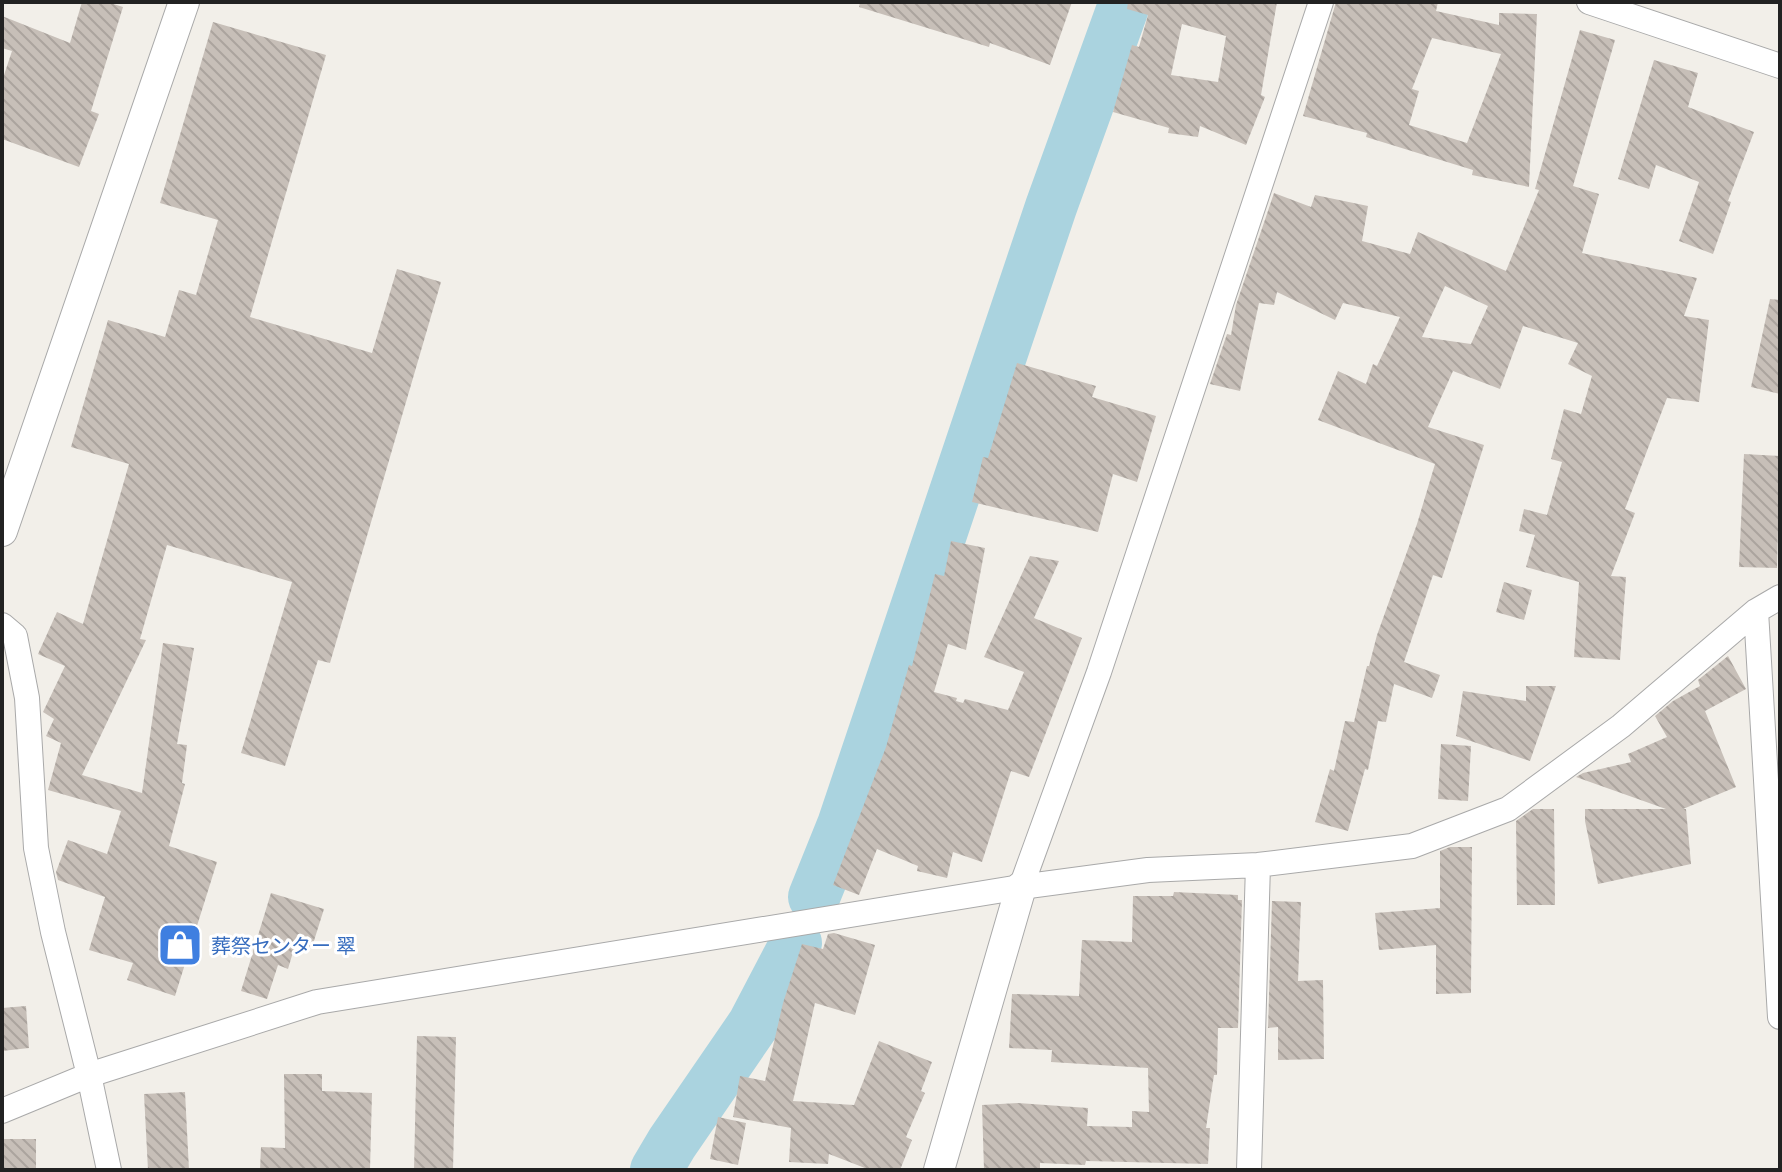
<svg xmlns="http://www.w3.org/2000/svg" width="1782" height="1172" font-family="'Golos Text','Noto Sans JP',sans-serif">
  <style>
    .lines { fill: none; stroke-linecap: round; stroke-linejoin: round }
    .river { stroke: #aad3df; stroke-width: 52 }
    .building { fill: url(#building-back-hatch); fill-rule: evenodd }
    .minor-casing { stroke: #a9a9a9; stroke-width: 26 }
    .tertiary-casing { stroke: #a9a9a9; stroke-width: 32 }
    .minor { stroke: #fff; stroke-width: 24 }
    .tertiary { stroke: #fff; stroke-width: 30 }
    .labels { text-anchor: middle; dominant-baseline: central; stroke-width: 6; stroke-linejoin: round; paint-order: stroke }
    .shop-label { font-size: 20px; fill: #366cbe; stroke: #fff; text-anchor: start }
  </style>
  <defs>
    <pattern id="building-back-hatch" width="6" height="6" patternUnits="userSpaceOnUse" patternTransform="scale(2)"><rect width="6" height="6" fill="#c7bfb8"/><path d="M-1 5l2 2M0 0l6 6M5-1l2 2" fill="none" stroke="#aba49e"/></pattern>
  </defs>
  <rect width="100%" height="100%" fill="#f2efe9"/>
  <g class="lines">
    <path class="river" d="M 814,897 L 843,825 L 1051,207 L 1125,2
      M 656,1170 L 672,1143 L 753,1025 L 796,943"/>
  </g>
  <path class="building" d="M 82,2 L 107,2 L 123,7 L 91,111 L 99,114 L 79,167 L 2,139 L 2,81 L 12,51 L 2,48 L 2,16 L 70,43 Z
    M 860,2 L 1072,2 L 1050,65 L 990,43 L 989,47 L 859,7 Z
    M 1128,2 L 1277,2 L 1261,95 L 1265,97 L 1246,145 L 1200,126 L 1198,137 L 1168,133 L 1169,128 L 1113,112 L 1132,45 L 1139,47 L 1148,15 L 1127,9 ZM 1182,24 L 1226,36 L 1218,82 L 1171,75 Z
    M 1336,2 L 1438,2 L 1436,11 L 1499,25 L 1499,13 L 1537,14 L 1529,187 L 1472,175 L 1473,170 L 1366,137 L 1367,133 L 1303,116 ZM 1432,38 L 1501,54 L 1467,143 L 1409,125 L 1419,91 L 1412,89 Z
    M 213,22 L 326,55 L 250,317 L 372,353 L 397,269 L 441,282 L 330,663 L 318,660 L 285,766 L 241,753 L 292,582 L 167,545 L 140,639 L 146,640 L 82,775 L 142,793 L 163,643 L 194,648 L 177,744 L 187,745 L 182,783 L 185,784 L 169,846 L 217,862 L 175,996 L 127,980 L 133,963 L 89,950 L 105,897 L 58,880 L 56,872 L 68,840 L 107,854 L 121,811 L 48,790 L 61,743 L 46,736 L 54,719 L 43,712 L 65,666 L 38,654 L 57,612 L 83,624 L 129,464 L 71,447 L 108,320 L 165,337 L 179,290 L 196,295 L 218,220 L 160,203 Z
    M 1580,30 L 1615,40 L 1573,186 L 1599,194 L 1582,253 L 1697,278 L 1684,316 L 1709,320 L 1699,402 L 1667,398 L 1625,509 L 1635,513 L 1611,576 L 1626,577 L 1620,660 L 1574,657 L 1579,582 L 1526,567 L 1535,535 L 1519,531 L 1524,509 L 1547,515 L 1562,462 L 1551,459 L 1564,409 L 1581,414 L 1592,376 L 1568,364 L 1578,343 L 1523,326 L 1500,389 L 1453,371 L 1428,427 L 1484,445 L 1442,578 L 1433,575 L 1404,662 L 1440,675 L 1432,698 L 1394,684 L 1386,722 L 1378,721 L 1368,770 L 1365,769 L 1348,831 L 1315,822 L 1330,769 L 1334,771 L 1345,721 L 1354,722 L 1367,666 L 1369,666 L 1377,635 L 1417,524 L 1435,464 L 1318,420 L 1338,371 L 1366,384 L 1373,364 L 1377,366 L 1400,317 L 1343,303 L 1335,320 L 1277,292 L 1274,305 L 1259,303 L 1240,391 L 1210,384 L 1227,334 L 1231,335 L 1236,305 L 1274,193 L 1311,207 L 1315,195 L 1368,206 L 1362,241 L 1410,254 L 1418,232 L 1506,271 L 1539,190 L 1535,189 ZM 1445,286 L 1488,306 L 1471,344 L 1422,337 Z
    M 1654,60 L 1698,73 L 1688,107 L 1754,132 L 1728,201 L 1731,202 L 1713,254 L 1679,241 L 1699,182 L 1656,165 L 1649,189 L 1618,179 Z
    M 1770,299 L 1780,300 L 1780,394 L 1751,387 Z
    M 1017,363 L 1096,386 L 1092,397 L 1156,416 L 1137,482 L 1113,474 L 1098,532 L 972,502 L 983,457 L 988,458 Z
    M 1744,454 L 1780,456 L 1777,568 L 1739,567 Z
    M 951,541 L 985,548 L 966,650 L 948,644 L 934,692 L 957,698 L 956,701 L 963,703 L 965,699 L 1008,710 L 1024,672 L 984,657 L 1030,556 L 1059,561 L 1034,618 L 1082,638 L 1029,777 L 1011,771 L 982,862 L 953,852 L 947,878 L 917,871 L 918,866 L 877,849 L 859,895 L 833,885 L 886,747 L 909,665 L 912,666 L 935,574 L 944,576 Z
    M 1504,582 L 1532,590 L 1524,620 L 1496,612 Z
    M 1728,656 L 1746,689 L 1705,711 L 1736,787 L 1683,809 L 1686,809 L 1691,864 L 1598,884 L 1585,821 L 1585,809 L 1666,809 L 1576,777 L 1583,773 L 1631,762 L 1628,754 L 1667,737 L 1655,716 L 1673,701 L 1700,686 L 1698,680 Z
    M 1526,686 L 1556,686 L 1530,761 L 1456,736 L 1463,691 L 1526,701 Z
    M 1441,744 L 1471,746 L 1468,801 L 1438,799 Z
    M 1533,809 L 1554,809 L 1555,905 L 1517,905 L 1516,821 Z
    M 1450,847 L 1472,847 L 1471,993 L 1436,994 L 1436,945 L 1379,950 L 1375,913 L 1440,908 L 1440,851 Z
    M 1174,892 L 1238,895 L 1238,900 L 1242,900 L 1238,1028 L 1218,1028 L 1217,1075 L 1214,1075 L 1206,1128 L 1210,1128 L 1208,1164 L 1086,1161 L 1085,1165 L 1040,1163 L 1040,1170 L 984,1170 L 982,1105 L 1018,1103 L 1088,1108 L 1087,1126 L 1132,1127 L 1132,1111 L 1149,1112 L 1148,1068 L 1051,1062 L 1052,1050 L 1009,1048 L 1012,994 L 1079,996 L 1082,940 L 1132,942 L 1133,896 L 1173,896 Z
    M 271,893 L 324,909 L 312,947 L 296,942 L 288,969 L 278,965 L 267,999 L 241,991 Z
    M 1272,901 L 1301,902 L 1298,981 L 1323,980 L 1324,1059 L 1278,1060 L 1278,1027 L 1268,1028 Z
    M 834,933 L 875,945 L 855,1015 L 815,1003 L 793,1101 L 854,1105 L 879,1041 L 932,1062 L 921,1091 L 925,1093 L 906,1137 L 912,1140 L 900,1170 L 870,1170 L 829,1154 L 828,1164 L 789,1162 L 791,1128 L 733,1117 L 740,1076 L 765,1081 L 783,1003 L 802,944 L 823,949 L 828,934 Z
    M 26,1006 L 29,1048 L 2,1051 L 2,1008 Z
    M 417,1036 L 456,1037 L 453,1170 L 414,1170 Z
    M 284,1074 L 322,1074 L 322,1091 L 372,1093 L 370,1170 L 260,1170 L 261,1147 L 285,1148 Z
    M 185,1092 L 189,1170 L 148,1170 L 144,1094 Z
    M 718,1117 L 746,1123 L 738,1165 L 710,1159 Z
    M 3,1139 L 36,1139 L 36,1170 L 3,1170 Z"/>
  <g class="lines">
    <g class="minor-casing">
      <path id="minor" d="M 1589,2 L 1780,66
        M 1756,611 L 1780,1017
        M 2,625 L 15,636 L 27,698 L 36,848 L 53,932 L 89,1075 L 109,1170
        M 1021,887 L 1099,672 L 1321,2
        M 2,1111 L 89,1075 L 317,1002 L 1021,887 L 1148,870 L 1258,865 L 1412,846 L 1508,809 L 1621,726 L 1756,611 L 1780,597
        M 1249,1170 L 1258,865"/>
    </g>
    <g class="tertiary-casing">
      <path id="tertiary" d="M 2,531 L 184,2
        M 939,1170 L 1021,887"/>
    </g>
    <use href="#minor" class="minor"/>
    <use href="#tertiary" class="tertiary"/>
  </g>
  <defs>
    <g id="shop-square" transform="scale(2.3)"><rect x="-9" y="-9" width="18" height="18" rx="4" fill="#3f7fe0" stroke="#fff"/><path d="M-5-2.5h2.3a2.7 3.5 0 0 1 5.4 0H5L5.5 6h-11ZM-1.5-2.5h3a1.5 2.3 0 0 0-3 0Z" fill="#fff"/></g>
  </defs>
  <g fill-rule="evenodd">
    <use href="#shop-square" x="180" y="945"/>
  </g>
  <g class="labels">
    <g class="shop-label">
      <text x="211" y="945">葬祭センター 翠</text>
    </g>
  </g>
  <rect width="1782" height="1172" fill="none" stroke="#222222" stroke-width="8"/>
</svg>
